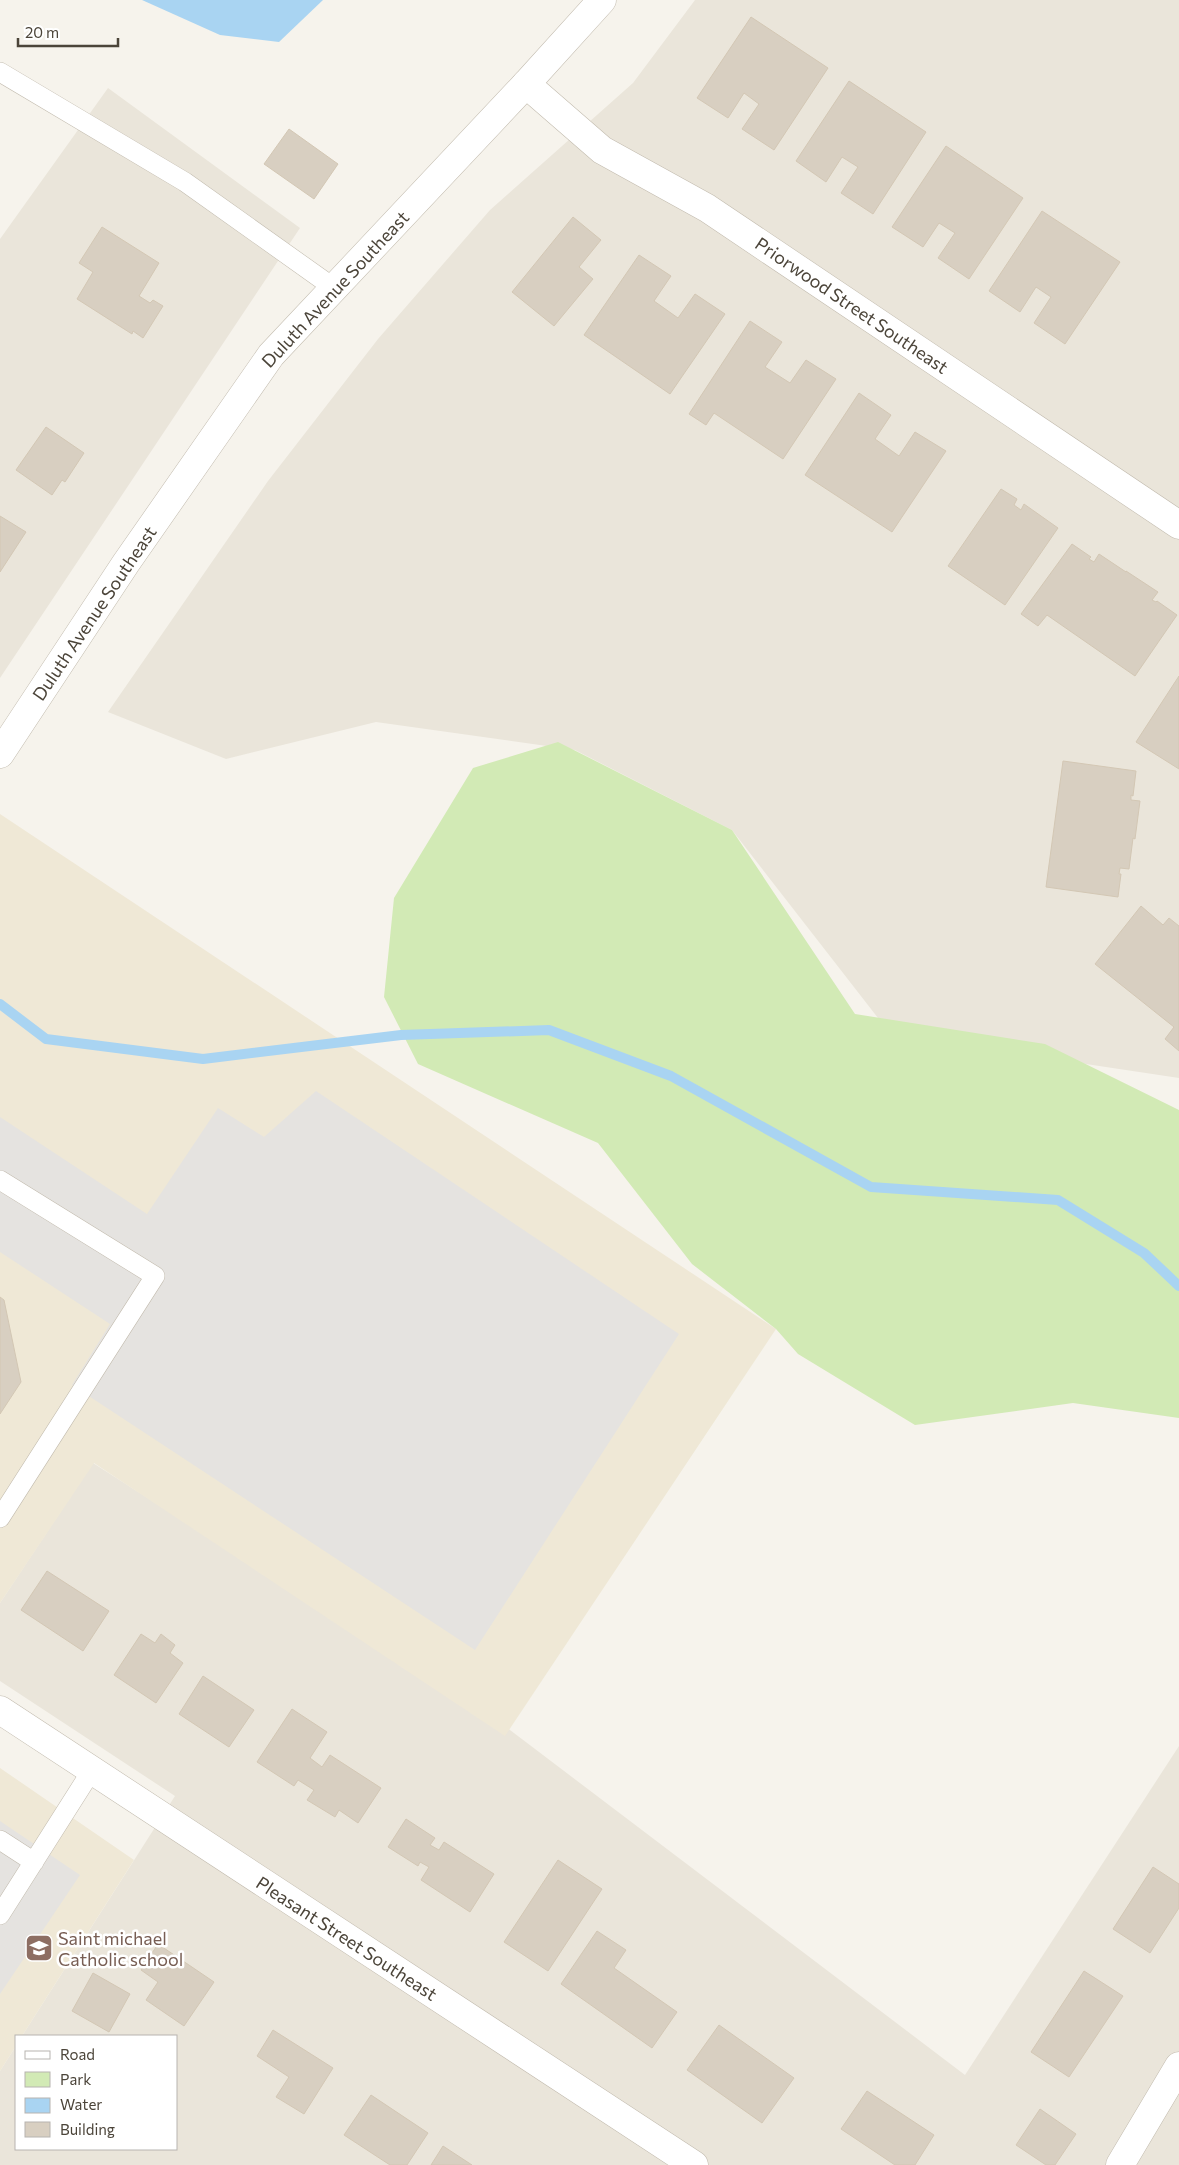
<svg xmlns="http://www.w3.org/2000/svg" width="1179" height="2165" font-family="Commissioner,sans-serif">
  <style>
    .residential { fill: #eae5da }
    .education { fill: #efe8d6 }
    .green { fill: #d2eab5 }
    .parking { fill: #e5e3e0 }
    .water { fill: #a9d4f2 }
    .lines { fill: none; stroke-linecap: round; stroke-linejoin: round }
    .stream { stroke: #a9d4f2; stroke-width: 10 }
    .building { fill: #d8cfc1; stroke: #d3c7b4 }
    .service-casing { stroke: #c2bbae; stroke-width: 20 }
    .minor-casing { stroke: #c2bbae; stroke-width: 29 }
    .tertiary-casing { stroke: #c2bbae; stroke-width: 29 }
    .service { stroke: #fff; stroke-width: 19 }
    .minor { stroke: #fff; stroke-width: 28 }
    .tertiary { stroke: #fff; stroke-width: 28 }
    .labels { text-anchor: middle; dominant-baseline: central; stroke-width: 5; stroke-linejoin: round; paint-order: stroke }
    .street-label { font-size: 18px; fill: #4b4439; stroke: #fff }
    .education-label { font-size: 18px; fill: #785e54; stroke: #fff; text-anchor: start }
  </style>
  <rect width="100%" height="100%" fill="#f6f3ec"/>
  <path class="residential" d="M 695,0 L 1179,0 L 1179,1078 L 1086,1064 L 878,1018 L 732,830 L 575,750 L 376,722 L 226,759 L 108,712 L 268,481 L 378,339 L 490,210 L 633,83 Z
    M 108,88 L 300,228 L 0,678 L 0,239 Z
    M 93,1463 L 510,1730 L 965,2075 L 1179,1746 L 1179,2165 L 0,2165 L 0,2071 L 16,2046 L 16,2149 L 176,2149 L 176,2036 L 22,2036 L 175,1796 L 0,1681 L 0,1603 Z"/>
  <path class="education" d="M 0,814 L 776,1329 L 505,1736 L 94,1463 L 0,1603 Z
    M 0,1768 L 134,1860 L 22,2036 L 16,2036 L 16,2046 L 0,2071 Z"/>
  <path class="green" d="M 558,742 L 732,830 L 855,1014 L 1045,1044 L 1179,1110 L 1179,1418 L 1073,1403 L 915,1425 L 798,1354 L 776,1329 L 692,1264 L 598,1143 L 418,1064 L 384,997 L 394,898 L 473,768 Z"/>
  <path class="parking" d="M 316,1091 L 679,1334 L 475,1650 L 72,1385 L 110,1324 L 0,1252 L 0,1117 L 147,1214 L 218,1108 L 264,1137 Z
    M 0,1821 L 80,1875 L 0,1994 Z"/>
  <path class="water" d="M 142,0 L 323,0 L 279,42 L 220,35 Z"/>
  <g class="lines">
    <path class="stream" d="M 0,1004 L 46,1039 L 203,1059 L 401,1035 L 549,1030 L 671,1076 L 871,1187 L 1058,1200 L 1144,1253 L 1179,1286"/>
  </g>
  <path class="building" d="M 751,17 L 828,68 L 774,150 L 742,129 L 759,104 L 744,93 L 728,118 L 697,98 Z
    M 849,81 L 926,132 L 873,214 L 841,193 L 858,167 L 842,157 L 826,182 L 796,161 Z
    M 289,129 L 338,164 L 314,199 L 264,164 Z
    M 946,146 L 1023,198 L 969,279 L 938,258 L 955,233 L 939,223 L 923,247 L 892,227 Z
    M 1042,211 L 1120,262 L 1065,344 L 1034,323 L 1051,297 L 1036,287 L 1020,312 L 989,291 Z
    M 573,217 L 601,240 L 579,267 L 593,279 L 554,326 L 512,292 Z
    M 102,227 L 159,263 L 139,296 L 150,303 L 153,300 L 163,306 L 143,338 L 133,331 L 132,334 L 77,299 L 93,272 L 79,263 Z
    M 639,255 L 671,276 L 654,301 L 678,318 L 695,294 L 725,314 L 670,394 L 584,335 Z
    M 750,321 L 782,342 L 765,367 L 790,383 L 806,360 L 836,379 L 783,459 L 714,413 L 706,425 L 689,414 Z
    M 859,393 L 891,415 L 875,439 L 899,456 L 915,432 L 946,451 L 892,532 L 805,475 Z
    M 46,427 L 84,453 L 65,482 L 62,480 L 52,495 L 16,470 Z
    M 1001,489 L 1017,499 L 1014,505 L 1021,510 L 1024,504 L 1058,528 L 1005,605 L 948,566 Z
    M 0,516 L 26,532 L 0,572 Z
    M 1072,544 L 1091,557 L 1089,559 L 1094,562 L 1099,554 L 1126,572 L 1126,571 L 1158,592 L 1152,600 L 1156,602 L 1157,601 L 1177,615 L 1135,676 L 1047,615 L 1038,626 L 1021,614 Z
    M 1179,676 L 1179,769 L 1136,742 Z
    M 1063,761 L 1136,771 L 1133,796 L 1131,795 L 1131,800 L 1140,801 L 1135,839 L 1133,838 L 1129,869 L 1120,868 L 1119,874 L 1121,874 L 1118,897 L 1046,887 Z
    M 1141,906 L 1163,925 L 1169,918 L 1179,926 L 1179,1051 L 1165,1039 L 1174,1027 L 1095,964 Z
    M 0,1297 L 4,1300 L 21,1382 L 0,1414 Z
    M 47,1571 L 109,1611 L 83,1651 L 21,1610 Z
    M 141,1634 L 155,1643 L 161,1634 L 175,1645 L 170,1653 L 183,1663 L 156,1703 L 114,1675 Z
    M 203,1676 L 254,1710 L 229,1747 L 179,1714 Z
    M 292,1709 L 327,1732 L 310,1758 L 322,1767 L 330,1755 L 381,1788 L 358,1823 L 339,1810 L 335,1817 L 307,1800 L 314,1790 L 298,1780 L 294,1786 L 257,1762 Z
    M 406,1819 L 435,1838 L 430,1845 L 439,1850 L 444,1842 L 494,1874 L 470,1912 L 421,1880 L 429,1867 L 420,1862 L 418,1866 L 388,1847 Z
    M 558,1860 L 602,1889 L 548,1971 L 504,1942 Z
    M 1153,1867 L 1179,1884 L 1179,1908 L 1150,1953 L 1113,1929 Z
    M 597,1931 L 626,1950 L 614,1968 L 677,2012 L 652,2048 L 561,1984 Z
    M 158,1944 L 214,1982 L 184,2026 L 146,2000 L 158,1982 L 141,1970 Z
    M 1084,1971 L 1123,1996 L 1069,2077 L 1031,2052 Z
    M 93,1973 L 130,1994 L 109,2032 L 72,2011 Z
    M 719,2025 L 794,2078 L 762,2123 L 687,2070 Z
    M 273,2030 L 333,2068 L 304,2114 L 276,2097 L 289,2077 L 257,2056 Z
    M 867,2091 L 934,2135 L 915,2165 L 895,2165 L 841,2129 Z
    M 371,2095 L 428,2133 L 407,2165 L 390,2165 L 344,2135 Z
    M 1040,2109 L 1076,2134 L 1055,2165 L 1046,2165 L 1016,2145 Z
    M 443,2146 L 472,2165 L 431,2165 Z"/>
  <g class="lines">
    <g class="service-casing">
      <path id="service" d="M 0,72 L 185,182 L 334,288
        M 0,1180 L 155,1276 L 0,1518
        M 0,1840 L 34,1862
        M 0,1915 L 92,1770"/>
    </g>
    <g class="minor-casing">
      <path id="minor" d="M 526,84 L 602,150 L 707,208 L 1179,525
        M 0,1710 L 694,2165
        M 1120,2165 L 1179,2066"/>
    </g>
    <g class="tertiary-casing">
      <path id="tertiary" d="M 0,754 L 126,563 L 271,355 L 526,84 L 602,0"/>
    </g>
    <use href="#service" class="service"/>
    <use href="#minor" class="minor"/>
    <use href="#tertiary" class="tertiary"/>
  </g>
  <defs>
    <g id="school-square" transform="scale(1.4375)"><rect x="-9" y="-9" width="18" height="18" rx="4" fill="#8d6e63" stroke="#fff"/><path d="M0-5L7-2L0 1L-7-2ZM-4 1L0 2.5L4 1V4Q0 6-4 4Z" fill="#fff"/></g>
  </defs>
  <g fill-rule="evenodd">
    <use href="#school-square" x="39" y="1948"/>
  </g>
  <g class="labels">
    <g class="street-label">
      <text transform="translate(335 289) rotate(-47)">Duluth Avenue Southeast</text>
      <text transform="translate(852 305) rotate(34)">Priorwood Street Southeast</text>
      <text transform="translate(94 613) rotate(-56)">Duluth Avenue Southeast</text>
      <text transform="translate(347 1938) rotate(33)">Pleasant Street Southeast</text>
    </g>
    <g class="education-label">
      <text x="58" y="1938">Saint michael<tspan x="58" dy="21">Catholic school</tspan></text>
    </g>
  </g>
  <rect x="15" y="2035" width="162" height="115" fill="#ffffff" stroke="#b7b4b0"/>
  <rect x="25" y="2051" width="25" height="8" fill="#ffffff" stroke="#b7b4b0"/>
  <text x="60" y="2060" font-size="15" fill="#4b4439">Road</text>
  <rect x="25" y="2072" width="25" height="15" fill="#d2eab5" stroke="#b7b4b0"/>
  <text x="60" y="2085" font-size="15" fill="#4b4439">Park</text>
  <rect x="25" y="2098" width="25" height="15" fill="#a9d4f2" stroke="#b7b4b0"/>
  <text x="60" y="2110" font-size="15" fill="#4b4439">Water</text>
  <rect x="25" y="2122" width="25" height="15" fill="#d8cfc1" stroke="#b7b4b0"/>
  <text x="60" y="2135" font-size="15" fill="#4b4439">Building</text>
  <path d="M18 38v8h100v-8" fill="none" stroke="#4b4439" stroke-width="2.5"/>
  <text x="25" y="38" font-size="15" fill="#4b4439" stroke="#ffffff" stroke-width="4" paint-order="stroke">20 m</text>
</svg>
